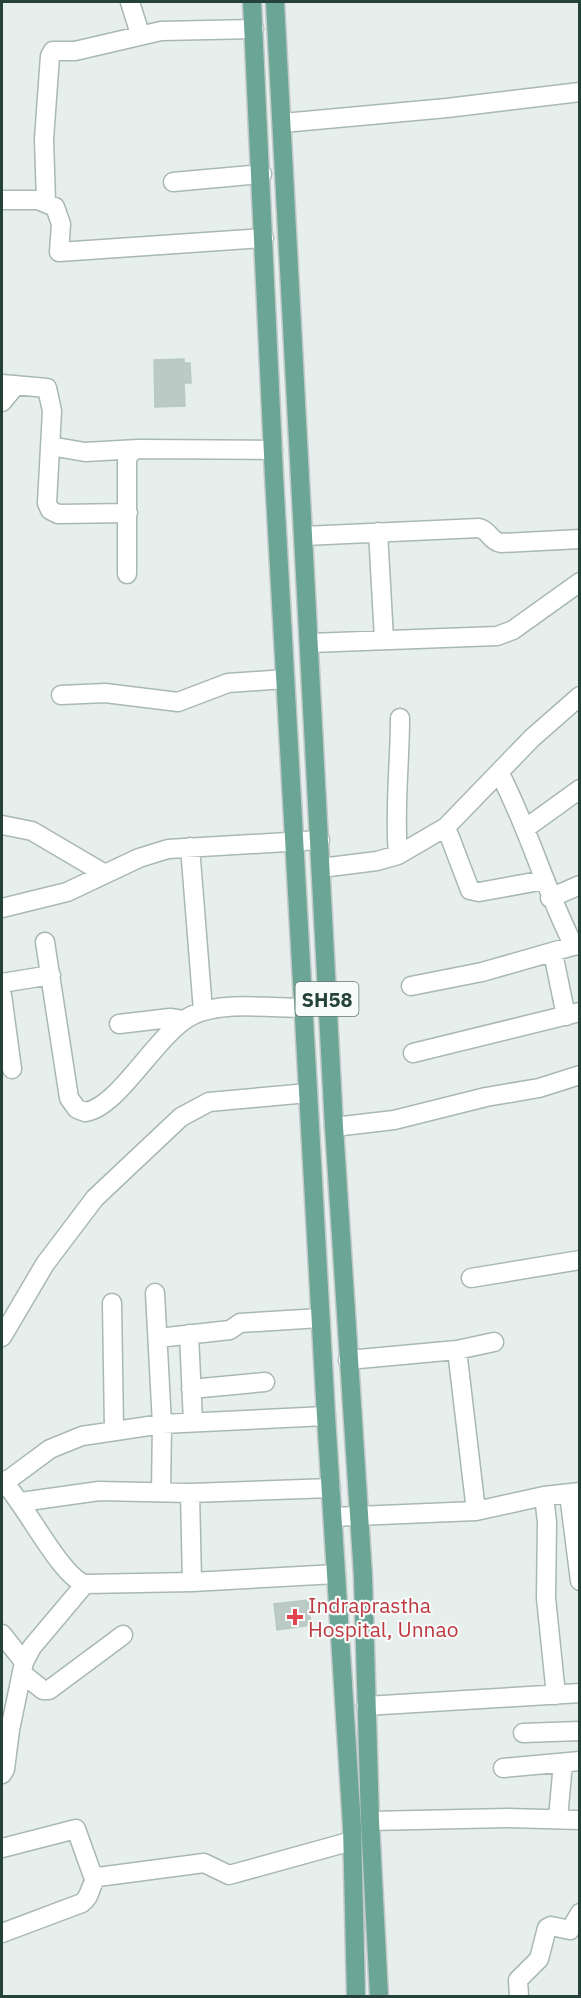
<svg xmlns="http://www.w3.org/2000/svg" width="581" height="1998" font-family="'IBM Plex Sans',sans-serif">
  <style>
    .building { fill: #bbcac4; stroke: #b8c9c2; stroke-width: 1.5 }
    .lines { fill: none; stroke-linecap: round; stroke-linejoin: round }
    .minor-casing { stroke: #a8b8b2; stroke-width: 21 }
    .primary-casing { stroke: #c2cac8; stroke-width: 21 }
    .minor { stroke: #fff; stroke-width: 18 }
    .primary { stroke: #6aa596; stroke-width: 18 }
    .health-dot { fill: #e0444e; stroke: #f7fbf9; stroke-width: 2 }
    .labels { text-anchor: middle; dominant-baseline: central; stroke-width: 4.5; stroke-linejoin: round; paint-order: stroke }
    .shield { fill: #f7fbf9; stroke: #637a73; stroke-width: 1.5 }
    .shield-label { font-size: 20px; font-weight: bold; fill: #24423a }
    .health-label { font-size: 21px; fill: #be3a42; stroke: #f7fbf9; text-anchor: start }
  </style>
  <rect width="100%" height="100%" fill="#e6efeb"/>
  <path class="building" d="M 184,359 L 184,363 L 190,363 L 191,383 L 184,383 L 185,406 L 155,407 L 154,360 Z
    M 308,1600 L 311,1625 L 277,1630 L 274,1604 Z"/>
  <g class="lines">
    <g class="minor-casing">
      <path id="minor" d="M 130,2 L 140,34
        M 283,123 L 447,108 L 580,92
        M 173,182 L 262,174
        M 2,200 L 38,200 L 55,207 L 61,224 L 59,252 L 264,238
        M 46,202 L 44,139 L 50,56 L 53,51 L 75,51 L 161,31 L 254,29
        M 2,384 L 47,388 L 52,411 L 47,503 L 50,510 L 58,514 L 128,513
        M 2,402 L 16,385
        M 50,446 L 85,452 L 138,449 L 273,450
        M 378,532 L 384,639
        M 304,536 L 479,528 C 489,530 490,541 501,543 L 580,539
        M 127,574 L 127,461 L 129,454 L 135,450
        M 310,643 L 497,636 L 513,630 L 580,582
        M 61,695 L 105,693 L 178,702 L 228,683 L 285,679
        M 499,772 C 529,829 545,890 574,946
        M 2,825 L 32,831 L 105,874
        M 446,827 L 470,890 L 479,892 L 545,880
        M 526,828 L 580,789
        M 190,847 L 203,1011
        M 398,855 C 394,809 400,764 400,718
        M 321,868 L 377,861 L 398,855 L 446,827 L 532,738 L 580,696
        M 550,898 L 580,885
        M 2,908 L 67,892 L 139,858 L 168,849 L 320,840
        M 45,942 L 69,1098 L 77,1109 L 85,1112 C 119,1108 158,1031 193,1015 C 222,1001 272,1008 304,1008
        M 553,953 L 566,1016
        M 2,983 L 51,975
        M 411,986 L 482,972 L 580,944
        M 2,995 L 12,1069
        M 119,1024 L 170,1018 L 183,1020
        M 413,1053 L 580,1012
        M 334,1127 L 394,1120 L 486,1097 L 539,1088 L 580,1075
        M 471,1278 L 580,1260
        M 155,1293 L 162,1424 L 161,1492
        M 112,1303 L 114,1429
        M 189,1334 L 193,1422
        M 2,1337 L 45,1264 L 95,1198 L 181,1117 L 209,1102 L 308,1093
        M 158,1338 L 230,1330 L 240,1323 L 320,1318
        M 457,1350 L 476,1511
        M 348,1360 L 457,1350 L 494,1342
        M 191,1389 L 265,1382
        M 2,1480 C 25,1503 60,1576 85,1584 L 192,1582 L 336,1574
        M 4,1483 L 50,1449 L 82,1436 L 162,1424 L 326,1416
        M 190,1493 L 192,1582
        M 569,1494 L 580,1581
        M 544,1496 L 547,1522 L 546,1598 L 556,1695
        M 21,1502 L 99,1491 L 190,1493 L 331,1488
        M 333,1517 L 476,1511 L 544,1496 L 580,1492
        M 2,1634 L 24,1662
        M 23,1674 L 43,1690 L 49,1690 L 123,1635
        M 366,1706 L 580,1693
        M 523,1733 L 580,1731
        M 503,1768 L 580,1761
        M 2,1774 L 5,1769 L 10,1730 L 24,1662 L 32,1647 L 85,1584
        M 558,1818 L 563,1763
        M 370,1821 L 507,1818 L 580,1820
        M 2,1848 L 76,1829 L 94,1879
        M 2,1933 L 82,1903 C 92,1896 89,1884 98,1877 L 204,1863 L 229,1875 L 352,1841
        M 519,1996 L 518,1980 L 539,1959 L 547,1928 L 551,1926 L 570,1930 L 580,1913"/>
    </g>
    <g class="primary-casing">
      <path id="primary" d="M 252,2 L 274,476 L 326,1416 L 352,1826 L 356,1996
        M 275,2 L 334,1127 L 363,1576 L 370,1821 L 379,1996"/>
    </g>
    <use href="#minor" class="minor"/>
    <use href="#primary" class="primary"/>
  </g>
  <path class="health-dot" d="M292 1608h6v6h6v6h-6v6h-6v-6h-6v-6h6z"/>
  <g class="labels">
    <rect class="shield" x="295.5" y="982" width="63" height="34" rx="4.5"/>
    <g class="shield-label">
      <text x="327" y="999">SH58</text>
    </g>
    <g class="health-label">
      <text x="308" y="1605">Indraprastha<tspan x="308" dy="24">Hospital, Unnao</tspan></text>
    </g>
  </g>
  <rect width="581" height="1998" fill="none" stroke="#24423a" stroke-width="6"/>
</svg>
